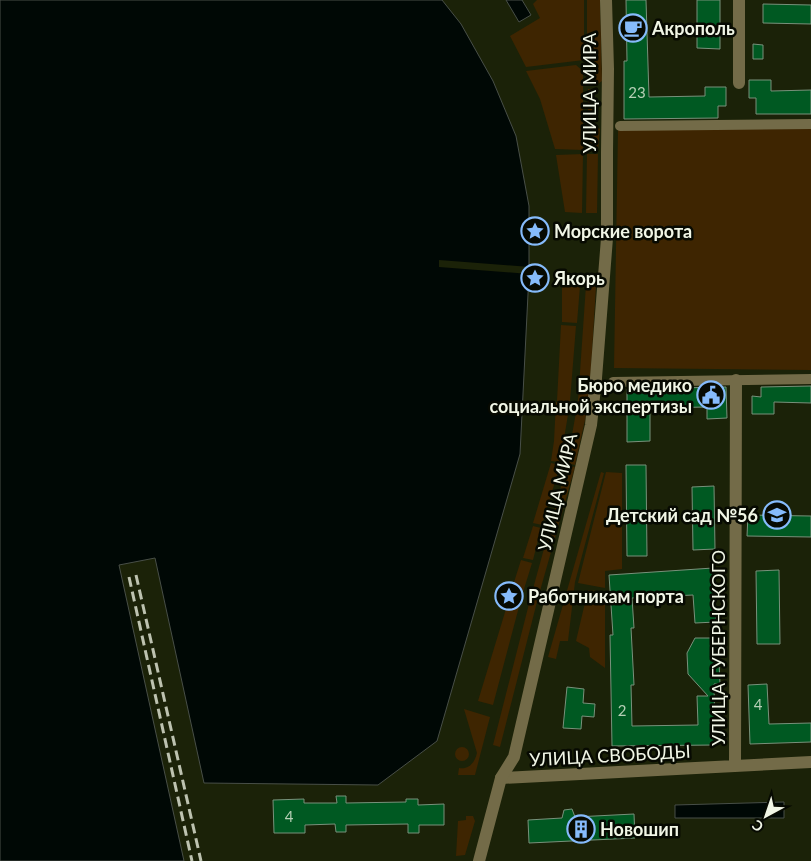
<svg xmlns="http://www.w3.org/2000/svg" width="811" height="861" font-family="Lato,sans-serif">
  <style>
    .green { fill: #3e2501 }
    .water { fill: #000805; stroke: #484f48 }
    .pier { fill: #1b2208 }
    .building { fill: #005922; stroke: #78917b }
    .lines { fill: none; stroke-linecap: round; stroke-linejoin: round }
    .pedestrian { stroke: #736b48; stroke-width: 10 }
    .minor { stroke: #736b48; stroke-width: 12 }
    .tertiary { stroke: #736b48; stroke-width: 12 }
    .rail { stroke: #bdc2b0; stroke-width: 3; stroke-dasharray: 10 5; stroke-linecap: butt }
    .labels { text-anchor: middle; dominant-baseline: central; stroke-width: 5; stroke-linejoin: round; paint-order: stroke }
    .number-label { font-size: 15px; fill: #b5cfb5 }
    .poi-label { font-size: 18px; font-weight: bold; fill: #f1f6e6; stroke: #070a02; text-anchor: start }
    .street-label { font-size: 18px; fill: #f1f6e6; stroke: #070a02 }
  </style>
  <rect width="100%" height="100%" fill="#1b2208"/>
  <path class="green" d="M 537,0 L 584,0 L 584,60 L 526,67 L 510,36 L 540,18 L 533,4 Z
    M 587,0 L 600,0 L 602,81 L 595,86 L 587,86 Z
    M 576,65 L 583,71 L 583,150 L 555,149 L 540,99 L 526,71 Z
    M 588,89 L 594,89 L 594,118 L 588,119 Z
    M 587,122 L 592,122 L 600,129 L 598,150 L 586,150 Z
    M 811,128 L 811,370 L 614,368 L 618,130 Z
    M 583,154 L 582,213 L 565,212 L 556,155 Z
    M 587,154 L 598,154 L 597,213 L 586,213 Z
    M 562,285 L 580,286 L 577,323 L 562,322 Z
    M 586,285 L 596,286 L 589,402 L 575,465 L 567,463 L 578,401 Z
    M 561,325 L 576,326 L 570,401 L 557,401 Z
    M 556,402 L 570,403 L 560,462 L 551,461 L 554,441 Z
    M 551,463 L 560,465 L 542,525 L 533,523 Z
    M 567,465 L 575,467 L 538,598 L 500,747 L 493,745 L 531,596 Z
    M 601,472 L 604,473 L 575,582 L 568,641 L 560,641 L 556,659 L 548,657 Z
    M 606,472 L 622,473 L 622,569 L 605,571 L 605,588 L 578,583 Z
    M 533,526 L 541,528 L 533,560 L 523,558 Z
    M 521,560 L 532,563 L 521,599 L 510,595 Z
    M 588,590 L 605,592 L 605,668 L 590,657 L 589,648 L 576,641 Z
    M 509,599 L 520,603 L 493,705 L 478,701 Z
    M 464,709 L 490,717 L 475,775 L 458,775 L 459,768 C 469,770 475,762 477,753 Z
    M455 754a7 7 0 1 1 14 0a7 7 0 1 1-14 0Z
    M 466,816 L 473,816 L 475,821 L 465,855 L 456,856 L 458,821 L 466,820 Z"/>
  <path class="water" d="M 0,0 L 442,0 L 461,24 L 493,81 L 516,136 L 529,206 L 529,274 L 520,454 L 437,741 L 378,785 L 204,783 L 155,558 L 119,565 L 184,861 L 0,861 Z
    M 506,0 L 522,0 L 531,15 L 519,22 Z
    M 784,802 L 784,818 L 675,818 L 675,805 Z"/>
  <path class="pier" d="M 439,260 L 530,267 L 529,274 L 439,267 Z"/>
  <path class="building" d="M 626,0 L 646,0 L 649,97 L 705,96 L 705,87 L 726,87 L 726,106 L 718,106 L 718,118 L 624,119 L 624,61 L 627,61 Z
    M 697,0 L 720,0 L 720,49 L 697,48 Z
    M 763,4 L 811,5 L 811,24 L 763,23 Z
    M 753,44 L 763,45 L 763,59 L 753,59 Z
    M 749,80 L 771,80 L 771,91 L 811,90 L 811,114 L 756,114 L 756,98 L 749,98 Z
    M 811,386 L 811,403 L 774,402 L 774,414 L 752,414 L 752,396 L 761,397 L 761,387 Z
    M 726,387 L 727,418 L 707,419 L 707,407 L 650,408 L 650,441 L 627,442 L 627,389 Z
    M 626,465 L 646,465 L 647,556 L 627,556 Z
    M 714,486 L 715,549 L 693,550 L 692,487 Z
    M 748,515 L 811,516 L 811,537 L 747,536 Z
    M 713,568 L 716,622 L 695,623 L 693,595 L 632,598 L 634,628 L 631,628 L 634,685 L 631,685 L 632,726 L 698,725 L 697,696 L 708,696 L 688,674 L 687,653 L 695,638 L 718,638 L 720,684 L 714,684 L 715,745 L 612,746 L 610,635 L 613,635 L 609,575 Z
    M 779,570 L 780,644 L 757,644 L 756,571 Z
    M 767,684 L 769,724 L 811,723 L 811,742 L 750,744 L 748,685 Z
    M 567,687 L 584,689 L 583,703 L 595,704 L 594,717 L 582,716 L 581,729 L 563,728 Z
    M 336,796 L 346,796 L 346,803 L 406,802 L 406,799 L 418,799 L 418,805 L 444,804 L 444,825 L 419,825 L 419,833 L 408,833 L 408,824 L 346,825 L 346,832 L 336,832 L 335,824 L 305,825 L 305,833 L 274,833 L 273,800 L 304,799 L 304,803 L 337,803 Z
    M 572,809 L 575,817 L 634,814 L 635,838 L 529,843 L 528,820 L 562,818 L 564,810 Z"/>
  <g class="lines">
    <path class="pedestrian" d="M 620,126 L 811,124
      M 613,382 L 811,379"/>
    <path class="minor" d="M 739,0 L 739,83
      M 735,766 L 736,380
      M 501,778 L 811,762"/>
    <path class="tertiary" d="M 479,861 L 501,778 L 514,757 L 591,425 L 596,378 L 607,238 L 607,152 L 608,69 L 606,0"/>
    <path class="rail" d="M 136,575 L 201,861
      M 129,577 L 192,861"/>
  </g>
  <defs>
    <g id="cafe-ring" transform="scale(1.4375)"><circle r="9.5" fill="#070a02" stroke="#86bbfb" stroke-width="1.5"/><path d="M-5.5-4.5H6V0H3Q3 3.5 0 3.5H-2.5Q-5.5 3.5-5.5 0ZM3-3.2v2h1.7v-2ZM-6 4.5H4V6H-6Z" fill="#86bbfb"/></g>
    <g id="sight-ring" transform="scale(1.4375)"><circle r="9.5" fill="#070a02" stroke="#86bbfb" stroke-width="1.5"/><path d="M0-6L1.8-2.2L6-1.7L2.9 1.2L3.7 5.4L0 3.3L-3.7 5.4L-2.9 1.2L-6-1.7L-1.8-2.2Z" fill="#86bbfb"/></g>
    <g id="civic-ring" transform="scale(1.4375)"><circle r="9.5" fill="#070a02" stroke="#86bbfb" stroke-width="1.5"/><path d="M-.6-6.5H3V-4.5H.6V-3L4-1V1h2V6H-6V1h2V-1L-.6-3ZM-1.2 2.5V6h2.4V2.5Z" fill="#86bbfb"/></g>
    <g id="school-ring" transform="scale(1.4375)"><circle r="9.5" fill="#070a02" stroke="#86bbfb" stroke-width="1.5"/><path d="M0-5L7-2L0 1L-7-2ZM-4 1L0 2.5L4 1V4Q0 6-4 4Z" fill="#86bbfb"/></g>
    <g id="building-ring" transform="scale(1.4375)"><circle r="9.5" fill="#070a02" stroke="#86bbfb" stroke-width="1.5"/><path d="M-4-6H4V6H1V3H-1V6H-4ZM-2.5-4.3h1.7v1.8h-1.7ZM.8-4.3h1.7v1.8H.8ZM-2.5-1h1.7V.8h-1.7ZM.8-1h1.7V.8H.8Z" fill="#86bbfb"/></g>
  </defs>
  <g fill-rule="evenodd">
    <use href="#cafe-ring" x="633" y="28"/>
    <use href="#sight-ring" x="535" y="231"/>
    <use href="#sight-ring" x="535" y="278"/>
    <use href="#civic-ring" x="711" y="395"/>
    <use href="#school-ring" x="777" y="515"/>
    <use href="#sight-ring" x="509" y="596"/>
    <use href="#building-ring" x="581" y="829"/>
  </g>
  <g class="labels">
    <g class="number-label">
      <text x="637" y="92">23</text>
      <text x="758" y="704">4</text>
      <text x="622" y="710">2</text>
      <text x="289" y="816">4</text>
    </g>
    <g class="poi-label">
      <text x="652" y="28">Акрополь</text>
      <text x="554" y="231">Морские ворота</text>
      <text x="554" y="278">Якорь</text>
      <text x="692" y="385" text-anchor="end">Бюро медико<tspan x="692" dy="21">социальной экспертизы</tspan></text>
      <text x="758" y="515" text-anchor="end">Детский сад №56</text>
      <text x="528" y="596">Работникам порта</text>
      <text x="600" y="829">Новошип</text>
    </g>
    <g class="street-label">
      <text transform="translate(589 93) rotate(-90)">УЛИЦА МИРА</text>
      <text transform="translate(557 492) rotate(-77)">УЛИЦА МИРА</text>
      <text transform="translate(718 648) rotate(-90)">УЛИЦА ГУБЕРНСКОГО</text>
      <text transform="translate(610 755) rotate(-3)">УЛИЦА СВОБОДЫ</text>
    </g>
  </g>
  <g transform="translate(766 816) rotate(220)" stroke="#070a02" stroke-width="4" paint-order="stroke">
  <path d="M0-4L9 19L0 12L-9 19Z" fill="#f1f6e6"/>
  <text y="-8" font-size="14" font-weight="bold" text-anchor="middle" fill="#f1f6e6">С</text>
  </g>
</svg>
